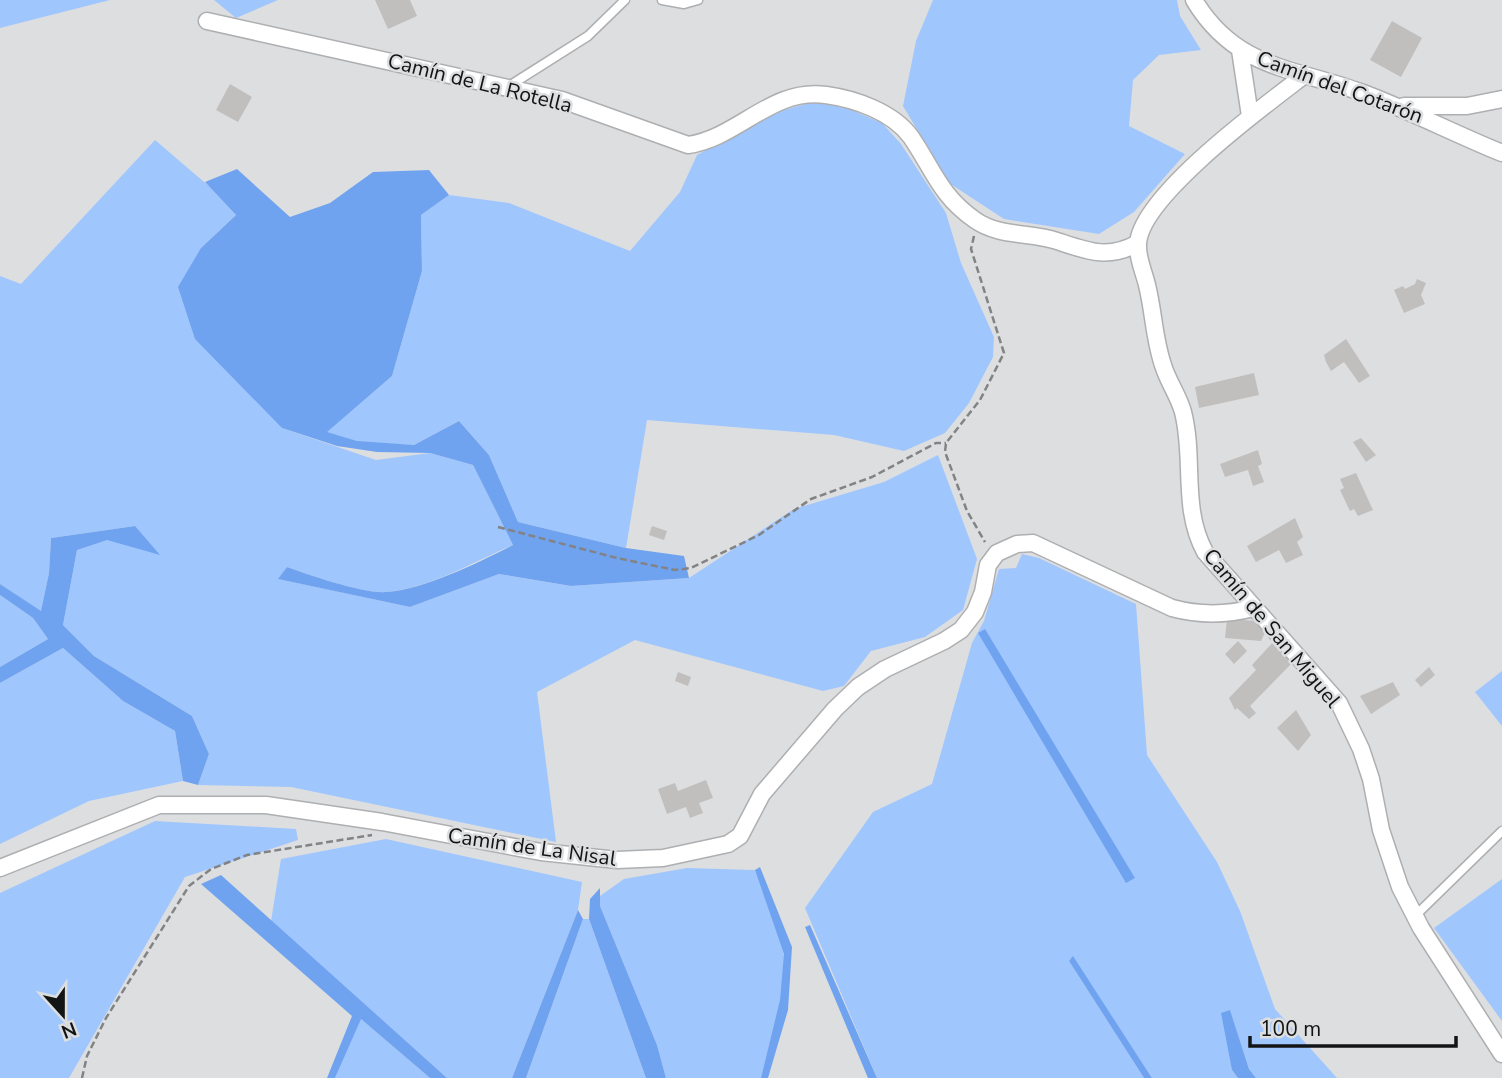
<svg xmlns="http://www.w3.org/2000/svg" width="1502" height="1078" font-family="'Nunito Sans',sans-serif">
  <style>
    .green { fill: #a0c6fe }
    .forest { fill: #70a3ef }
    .building { fill: #c1bfbe }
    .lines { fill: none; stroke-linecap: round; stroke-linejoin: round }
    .lane-casing { stroke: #aeafb1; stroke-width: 11 }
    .street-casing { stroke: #aeafb1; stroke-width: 19 }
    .path { stroke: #828384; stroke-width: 2.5; stroke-dasharray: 7 3.5; stroke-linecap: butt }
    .lane { stroke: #fff; stroke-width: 8 }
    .street { stroke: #fff; stroke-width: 16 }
    .labels { text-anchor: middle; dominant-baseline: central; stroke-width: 5; stroke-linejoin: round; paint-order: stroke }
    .street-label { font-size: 21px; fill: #131414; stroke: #dddee0 }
  </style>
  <rect width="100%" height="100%" fill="#dddee0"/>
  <path class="green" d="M 0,0 L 110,0 L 0,28 Z
    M 214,0 L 278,0 L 236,18 Z
    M 933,0 L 1177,0 L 1180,16 L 1201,50 L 1159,55 L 1133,80 L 1129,126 L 1185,154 L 1134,212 L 1099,234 L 1004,219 L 949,183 L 903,106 L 916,41 Z
    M 813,102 L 847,108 L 882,123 L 901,144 L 946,213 L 961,263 L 994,337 L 993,357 L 969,403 L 945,433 L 904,451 L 834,435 L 647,420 L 626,548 L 518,522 L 489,455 L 459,421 L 414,445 L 363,443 L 326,432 L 392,376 L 422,271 L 421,215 L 449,195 L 509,203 L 630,251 L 680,192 L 697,155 L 777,112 Z
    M 155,140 L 210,187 L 236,215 L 201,248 L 282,428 L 376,460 L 430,453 L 473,465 L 513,545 C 473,562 430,588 387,592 C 363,594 310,575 287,567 L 279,579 L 410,607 L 499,574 L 571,586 L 689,578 L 794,509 L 884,482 L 938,455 L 977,559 L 963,610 L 925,637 L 871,651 L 844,686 L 823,691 L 635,640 L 537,692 L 556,842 L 291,787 L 198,785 L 209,754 L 192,716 L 94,656 L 63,625 L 77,550 L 135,526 L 51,538 L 49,573 L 41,612 L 0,584 L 0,276 L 21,284 Z
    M 1022,554 L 1039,558 L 1136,604 L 1147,755 L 1217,862 L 1240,911 L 1275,1009 L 1337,1078 L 1256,1078 L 1249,1069 L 1230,1011 L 1232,1070 L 1238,1078 L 1152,1078 L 1073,957 L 1069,961 L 1144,1078 L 877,1078 L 805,908 L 873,812 L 932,784 L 972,643 L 984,621 L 999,569 L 1016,568 Z
    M 0,595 L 33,618 L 48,639 L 0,667 Z
    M 63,648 L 123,701 L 175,731 L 183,781 L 89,801 L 0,844 L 0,683 Z
    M 1502,671 L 1502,726 L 1475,692 Z
    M 155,821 L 296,829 L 298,840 L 185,877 L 69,1078 L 0,1078 L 0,893 Z
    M 386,839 L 582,882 L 578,910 L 512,1078 L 447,1078 L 271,921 L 281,859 Z
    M 687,868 L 755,870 C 764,892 783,933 784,956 C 785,997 774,1040 761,1078 L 666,1078 L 657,1045 L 600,906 L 600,896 L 624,879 Z
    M 1502,879 L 1502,1021 L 1434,928 Z
    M 583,919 L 589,919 L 646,1078 L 526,1078 Z
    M 360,1018 L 430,1078 L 335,1078 Z"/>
  <path class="forest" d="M 237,169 L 290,217 L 330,203 L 373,172 L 429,170 L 449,195 L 421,215 L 422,271 L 392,376 L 327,432 L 357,441 L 414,445 L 459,421 L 489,455 L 518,522 L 626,548 L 684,556 L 689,578 L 571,586 L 499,574 L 410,607 L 278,579 L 287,567 C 310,575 363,594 387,592 C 425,589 478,563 513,545 L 473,465 L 430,453 L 377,452 L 337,446 L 282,428 L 195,339 L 178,287 L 201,248 L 236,215 L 205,182 Z
    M 135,526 L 160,555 L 107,540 L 77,550 L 63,625 L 94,656 L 192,716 L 209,754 L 198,785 L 183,781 L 175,731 L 123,701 L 63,648 L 0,683 L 0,667 L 48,639 L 33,618 L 0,595 L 0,584 L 41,611 L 49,573 L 51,538 Z
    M 985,629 L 1135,878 L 1126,883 L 978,633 Z
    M 760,867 L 792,947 L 788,1010 L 768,1078 L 761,1078 L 780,1000 L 784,954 L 755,870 Z
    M 221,875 L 447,1078 L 430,1078 L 361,1019 L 335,1078 L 327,1078 L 352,1016 L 201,884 Z
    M 600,888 L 600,906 L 657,1045 L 666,1078 L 646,1078 L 589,919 L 590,899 Z
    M 578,910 L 583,919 L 526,1078 L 512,1078 Z
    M 810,925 L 877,1078 L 868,1078 L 805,927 Z
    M 1073,956 L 1152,1078 L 1144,1078 L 1069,961 Z
    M 1230,1010 L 1249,1069 L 1256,1078 L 1238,1078 L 1232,1070 L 1221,1013 Z"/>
  <path class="building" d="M 375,0 L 410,0 L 417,16 L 388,29 Z
    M 1392,21 L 1422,38 L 1401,77 L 1370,60 Z
    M 230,84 L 252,97 L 238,122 L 216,110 Z
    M 1417,279 L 1426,283 L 1421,295 L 1425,304 L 1404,313 L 1394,290 L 1403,286 L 1405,289 L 1415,284 Z
    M 1346,339 L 1370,376 L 1359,383 L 1344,362 L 1331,371 L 1326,362 L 1324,355 Z
    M 1254,373 L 1259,395 L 1199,408 L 1195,387 Z
    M 1361,438 L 1376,455 L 1366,462 L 1353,442 Z
    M 1258,450 L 1262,464 L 1258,466 L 1264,482 L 1253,486 L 1248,470 L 1225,477 L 1220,464 Z
    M 1356,473 L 1373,510 L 1358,516 L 1354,509 L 1350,511 L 1340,490 L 1344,488 L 1340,479 Z
    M 1295,518 L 1303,537 L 1297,542 L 1303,555 L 1286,563 L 1279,550 L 1256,562 L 1247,546 Z
    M 652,526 L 667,531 L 664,540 L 649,535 Z
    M 1227,619 L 1258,621 L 1267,628 L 1261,641 L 1225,638 Z
    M 1238,641 L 1247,651 L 1234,664 L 1225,654 Z
    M 1274,641 L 1296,659 L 1250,706 L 1256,713 L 1249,719 L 1237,708 L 1235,710 L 1229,698 L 1256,670 L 1252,665 Z
    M 1429,667 L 1435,675 L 1421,687 L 1415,680 Z
    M 678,672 L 691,677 L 688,686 L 675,681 Z
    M 1393,682 L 1400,695 L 1371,714 L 1360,696 Z
    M 1296,710 L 1311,735 L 1298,751 L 1277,728 Z
    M 706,780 L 713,798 L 699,803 L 703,813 L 690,818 L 686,807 L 667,814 L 658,789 L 675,783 L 678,791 Z"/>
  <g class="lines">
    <g class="lane-casing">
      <path id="lane" d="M 662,0 L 684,4 L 698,0
        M 509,86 L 588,36 L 625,0
        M 1415,916 L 1502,831"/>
    </g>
    <g class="street-casing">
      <path id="street" d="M 1194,0 C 1236,70 1296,68 1363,93 C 1411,111 1455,134 1502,153
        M 207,21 L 562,100 L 688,145 C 738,138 772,87 826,95 C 855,99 893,112 911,137 C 933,169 940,196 975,220 C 999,237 1030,232 1057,241 C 1087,251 1108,260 1138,243
        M 1240,50 L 1250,116
        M 1302,77 C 1264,106 1140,197 1138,244 C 1137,258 1144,272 1147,285 C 1154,313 1154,341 1164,368 C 1169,383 1179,397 1183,412 C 1195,459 1181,508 1205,552 L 1339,703 L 1361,749 L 1371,779 L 1381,830 L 1400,887 L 1421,928 L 1502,1054
        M 1404,106 L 1467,106 L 1502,99
        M 0,868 L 159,805 L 266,805 L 382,822 L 541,852 L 617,860 L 663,858 L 728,844 L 740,836 L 762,794 L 835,709 L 858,687 L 885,669 L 944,641 L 961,630 L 975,612 L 983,592 L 988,565 L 997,553 L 1017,544 L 1033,543 L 1172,608 C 1198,615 1227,615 1253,608"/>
    </g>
    <path class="path" d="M 974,236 L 971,249 L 1004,353 L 980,400 L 946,443 L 945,452 L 967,511 L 985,542
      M 498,527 L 617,558 L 675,570 L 691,568 L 759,535 L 811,499 L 872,477 L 936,443 L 946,443
      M 82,1078 L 87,1056 L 106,1018 L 189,886 L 211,869 L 247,855 L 372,835"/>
    <use href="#lane" class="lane"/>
    <use href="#street" class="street"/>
  </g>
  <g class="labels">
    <g class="street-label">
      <text transform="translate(480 83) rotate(14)">Camín de La Rotella</text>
      <text transform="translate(1340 87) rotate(20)">Camín del Cotarón</text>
      <text transform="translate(1272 628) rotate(50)">Camín de San Miguel</text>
      <text transform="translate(532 847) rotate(8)">Camín de La Nisal</text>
    </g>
  </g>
  <g transform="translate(63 1015) rotate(159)" stroke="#dddee0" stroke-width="5" paint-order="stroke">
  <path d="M0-5L12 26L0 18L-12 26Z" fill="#131414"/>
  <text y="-10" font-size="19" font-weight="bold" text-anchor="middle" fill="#131414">N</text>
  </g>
  <path d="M1250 1036v10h206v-10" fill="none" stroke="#131414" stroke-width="3.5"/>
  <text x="1260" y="1036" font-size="21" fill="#131414" stroke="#dddee0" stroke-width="5" paint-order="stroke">100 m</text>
</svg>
